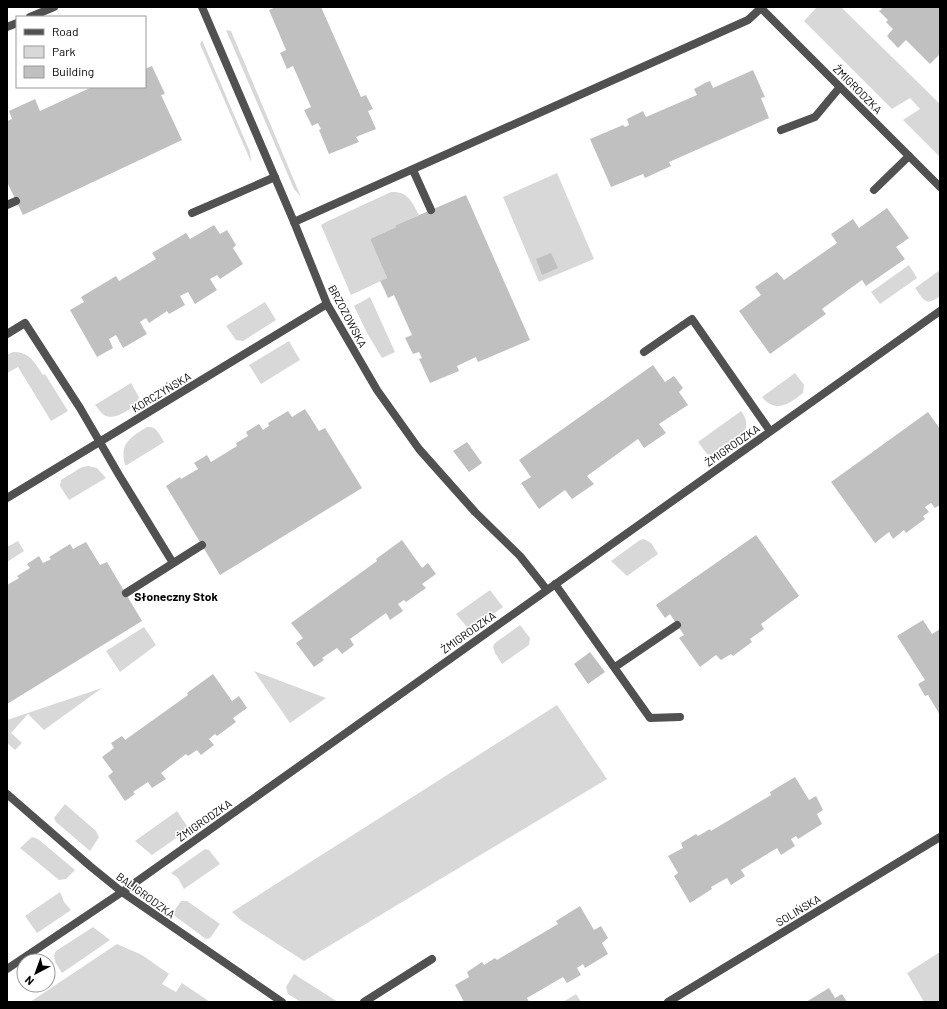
<svg xmlns="http://www.w3.org/2000/svg" width="947" height="1009" font-family="Barlow,sans-serif">
  <style>
    .green { fill: #d8d8d8 }
    .building { fill: #c0c0c0 }
    .lines { fill: none; stroke-linecap: round; stroke-linejoin: round }
    .lane { stroke: #515151; stroke-width: 8 }
    .street { stroke: #515151; stroke-width: 8 }
    .labels { text-anchor: middle; dominant-baseline: central; stroke-width: 3.5; stroke-linejoin: round; paint-order: stroke }
    .street-label { font-size: 11px; fill: #000; stroke: #fff }
    .neighbourhood-label { font-size: 12px; font-weight: bold; fill: #000; stroke: #fff }
  </style>
  <rect width="100%" height="100%" fill="#fff"/>
  <path class="green" d="M 817,7 L 841,7 L 940,104 L 940,157 L 903,120 L 920,109 L 910,98 L 892,109 L 804,21 Z
    M 226,30 L 231,31 L 301,197 L 294,189 Z
    M 202,40 L 250,152 L 251,162 L 200,44 Z
    M 557,173 L 594,259 L 539,282 L 503,197 Z
    M 391,192 C 408,191 412,202 419,215 L 396,225 L 396,227 L 370,239 L 387,278 L 351,295 L 321,225 L 326,222 Z
    M 909,265 L 917,278 L 880,304 L 871,292 Z
    M 940,270 L 940,296 C 925,307 924,300 915,288 Z
    M 370,297 L 395,352 L 382,358 L 367,333 L 354,306 Z
    M 265,302 L 276,320 L 243,341 L 236,340 L 226,326 Z
    M 289,341 L 300,360 L 261,384 L 249,365 Z
    M 13,352 C 29,351 35,363 43,375 L 45,374 L 68,411 L 51,421 L 18,367 L 7,373 L 7,355 Z
    M 795,373 L 804,385 L 803,393 C 789,404 776,414 762,397 Z
    M 131,383 L 139,397 L 136,405 C 129,409 116,420 106,416 C 102,415 98,408 95,405 Z
    M 741,411 C 753,427 743,436 730,445 C 725,449 720,453 714,456 L 707,454 L 698,442 Z
    M 147,427 C 157,426 159,434 164,442 L 127,465 L 125,465 C 119,443 131,437 147,427 Z
    M 88,466 L 97,468 L 106,478 L 69,500 L 60,486 L 61,480 L 82,467 Z
    M 644,539 L 651,543 L 658,554 L 627,576 L 611,561 L 640,540 Z
    M 18,541 L 24,551 L 7,562 L 7,547 Z
    M 490,590 L 503,607 L 474,628 L 467,627 L 456,614 Z
    M 520,625 L 530,638 L 529,645 L 502,664 L 495,653 L 493,647 L 495,643 Z
    M 144,627 L 156,645 L 120,672 L 106,651 Z
    M 254,671 L 326,698 L 290,723 Z
    M 102,688 L 44,730 L 28,714 L 11,733 L 22,743 L 15,750 L 7,743 L 7,720 Z
    M 557,705 L 607,779 L 304,961 L 242,921 L 232,912 Z
    M 65,804 L 96,831 L 99,837 L 90,851 L 56,822 L 54,818 Z
    M 177,811 L 189,829 L 152,855 L 135,841 Z
    M 32,837 L 38,839 L 75,870 L 66,879 L 59,880 L 20,848 Z
    M 205,849 L 209,850 L 220,864 L 184,889 L 178,878 L 171,873 Z
    M 60,892 L 64,902 L 71,910 L 37,933 L 25,916 Z
    M 181,901 L 187,901 L 220,924 L 210,938 L 206,939 L 172,914 Z
    M 93,927 L 110,940 L 62,973 C 58,966 51,959 56,951 Z
    M 117,944 L 142,955 L 169,974 L 162,984 L 176,992 L 182,983 L 210,1002 L 30,1002 Z
    M 940,952 L 940,1002 L 924,1002 L 907,973 Z
    M 294,974 L 338,1002 L 301,1002 L 288,994 L 286,987 Z
    M 576,994 L 581,1002 L 563,1002 Z"/>
  <path class="building" d="M 276,7 L 321,7 L 361,97 L 366,95 L 373,109 L 368,111 L 376,129 L 356,137 L 359,142 L 329,154 L 319,130 L 321,129 L 318,123 L 312,126 L 304,110 L 311,107 L 293,66 L 287,69 L 280,53 L 286,50 L 269,10 Z
    M 880,7 L 940,7 L 940,54 L 930,64 L 906,40 L 898,48 L 887,36 L 893,29 L 886,22 L 888,20 L 879,11 L 882,9 Z
    M 152,66 L 165,94 L 161,95 L 182,140 L 23,215 L 8,184 L 7,184 L 7,121 L 12,119 L 9,111 L 35,99 L 40,111 L 92,87 L 145,87 L 145,69 Z
    M 753,70 L 765,97 L 761,98 L 769,118 L 669,162 L 671,166 L 645,178 L 643,174 L 611,187 L 590,139 L 623,125 L 625,127 L 629,125 L 627,119 L 643,111 L 646,117 L 697,95 L 694,89 L 705,83 L 710,81 L 713,88 Z
    M 466,195 L 530,340 L 478,362 L 476,357 L 457,366 L 459,371 L 430,383 L 419,359 L 422,358 L 419,352 L 413,354 L 405,338 L 412,335 L 394,295 L 388,298 L 384,289 L 380,281 L 387,278 L 370,239 L 396,227 L 396,225 Z
    M 887,208 L 909,238 L 896,247 L 905,259 L 866,286 L 862,280 L 822,309 L 826,314 L 770,354 L 739,311 L 761,295 L 755,287 L 777,272 L 784,280 L 837,243 L 831,234 L 853,219 L 859,228 Z
    M 214,225 L 220,234 L 227,230 L 236,245 L 233,248 L 243,264 L 220,279 L 217,275 L 210,279 L 217,290 L 195,304 L 188,292 L 180,296 L 185,305 L 169,314 L 167,311 L 149,323 L 146,318 L 140,322 L 147,334 L 123,348 L 116,335 L 109,339 L 113,348 L 97,357 L 70,310 L 84,302 L 81,297 L 116,276 L 119,281 L 156,259 L 152,253 L 186,233 L 190,239 Z
    M 551,253 L 558,268 L 542,275 L 536,259 Z
    M 653,365 L 665,382 L 674,376 L 683,388 L 679,392 L 688,405 L 659,424 L 666,433 L 644,448 L 638,439 L 587,476 L 594,484 L 572,499 L 565,490 L 539,509 L 521,483 L 531,477 L 519,460 Z
    M 305,409 L 319,431 L 325,428 L 362,488 L 220,575 L 166,486 L 180,477 L 181,479 L 198,469 L 194,463 L 207,455 L 211,462 L 237,446 L 236,443 L 248,436 L 246,432 L 259,424 L 263,430 L 269,426 L 268,423 L 288,411 L 292,417 Z
    M 928,412 L 940,429 L 940,505 L 935,508 L 931,503 L 925,507 L 929,512 L 923,516 L 925,519 L 906,533 L 904,530 L 893,539 L 889,532 L 875,543 L 831,482 Z
    M 467,442 L 482,463 L 469,472 L 453,451 Z
    M 756,535 L 799,596 L 761,624 L 764,629 L 750,639 L 752,642 L 733,656 L 731,654 L 721,660 L 716,655 L 700,667 L 679,638 L 684,635 L 677,625 L 670,614 L 665,618 L 656,605 Z
    M 402,540 L 422,568 L 428,563 L 436,574 L 422,584 L 426,588 L 406,602 L 404,600 L 398,604 L 403,611 L 390,620 L 386,613 L 350,639 L 354,645 L 342,654 L 337,648 L 322,658 L 324,660 L 314,667 L 296,643 L 303,638 L 291,623 L 377,561 L 376,559 Z
    M 86,542 L 100,565 L 107,562 L 142,621 L 7,704 L 7,585 L 19,578 L 17,576 L 30,568 L 27,564 L 39,556 L 43,563 L 51,559 L 49,557 L 70,544 L 73,549 Z
    M 923,620 L 932,634 L 940,629 L 940,715 L 928,695 L 925,696 L 918,684 L 925,680 L 897,636 Z
    M 590,652 L 605,672 L 588,684 L 574,664 Z
    M 213,674 L 232,701 L 239,696 L 247,708 L 233,718 L 236,722 L 217,736 L 215,734 L 209,739 L 214,745 L 201,755 L 197,750 L 188,756 L 186,754 L 161,773 L 166,779 L 152,788 L 148,782 L 133,792 L 135,794 L 125,801 L 108,776 L 113,772 L 102,757 L 114,748 L 111,743 L 122,736 L 125,740 L 188,695 L 187,693 Z
    M 795,777 L 809,800 L 816,796 L 823,810 L 817,814 L 822,824 L 798,839 L 796,836 L 791,839 L 795,846 L 781,855 L 777,848 L 741,870 L 745,876 L 731,885 L 727,878 L 711,887 L 712,889 L 690,903 L 674,876 L 678,873 L 668,856 L 683,848 L 681,843 L 696,834 L 698,836 L 710,829 L 711,831 L 771,795 L 770,792 Z
    M 580,906 L 594,930 L 601,926 L 608,938 L 602,943 L 608,954 L 585,968 L 583,964 L 577,968 L 581,975 L 567,983 L 563,977 L 527,998 L 529,1002 L 464,1002 L 455,985 L 469,977 L 467,972 L 482,962 L 484,965 L 495,958 L 497,960 L 558,924 L 556,921 Z
    M 829,988 L 835,998 L 842,994 L 847,1002 L 806,1002 Z"/>
  <g class="lines">
    <path class="lane" d="M 781,130 L 815,117 L 840,87
      M 413,170 L 431,210
      M 874,190 L 909,156
      M 7,205 L 16,201
      M 192,213 L 275,177
      M 294,222 L 748,20 L 761,8
      M 7,334 L 25,323 L 80,408 L 119,475 L 173,563
      M 644,352 L 692,319 L 770,431
      M 555,584 L 650,718 L 680,717
      M 126,593 L 202,545
      M 615,667 L 677,625
      M 364,1002 L 432,959"/>
    <path class="street" d="M 202,7 L 294,222 L 327,304 L 377,390 L 419,449 L 475,512 L 520,556 L 547,590
      M 760,7 L 940,187
      M 30,17 L 54,7
      M 7,27 L 17,23
      M 7,498 L 327,304
      M 7,794 L 90,866 L 122,892 L 282,1002
      M 7,969 L 122,892 L 940,311
      M 668,1002 L 940,837"/>
  </g>
  <g class="labels">
    <g class="street-label">
      <text transform="translate(858 89) rotate(45)">ŻMIGRODZKA</text>
      <text transform="translate(348 316) rotate(62)">BRZOZOWSKA</text>
      <text transform="translate(161 392) rotate(-31)">KORCZYŃSKA</text>
      <text transform="translate(732 445) rotate(-35)">ŻMIGRODZKA</text>
      <text transform="translate(468 632) rotate(-35)">ŻMIGRODZKA</text>
      <text transform="translate(204 820) rotate(-35)">ŻMIGRODZKA</text>
      <text transform="translate(146 895) rotate(36)">BALIGRODZKA</text>
      <text transform="translate(798 910) rotate(-31)">SOLIŃSKA</text>
    </g>
    <g class="neighbourhood-label">
      <text x="176" y="596">Słoneczny Stok</text>
    </g>
  </g>
  <rect width="947" height="1009" fill="none" stroke="#000000" stroke-width="16"/>
  <rect x="16" y="16" width="130" height="72" fill="#ffffff" stroke="#999999"/>
  <rect x="24" y="29" width="20" height="6" fill="#515151" stroke="#999999"/>
  <text x="52" y="36" font-size="12" fill="#000000">Road</text>
  <rect x="24" y="46" width="20" height="12" fill="#d8d8d8" stroke="#999999"/>
  <text x="52" y="56" font-size="12" fill="#000000">Park</text>
  <rect x="24" y="66" width="20" height="12" fill="#c0c0c0" stroke="#999999"/>
  <text x="52" y="76" font-size="12" fill="#000000">Building</text>
  <g transform="translate(36 973) rotate(221)"><circle r="19" fill="#ffffff" stroke="#999999"/>
  <path d="M0-3L7 15L0 10L-7 15Z" fill="#000000"/>
  <text y="-6" font-size="11" font-weight="bold" text-anchor="middle" fill="#000000">N</text>
  </g>
</svg>
